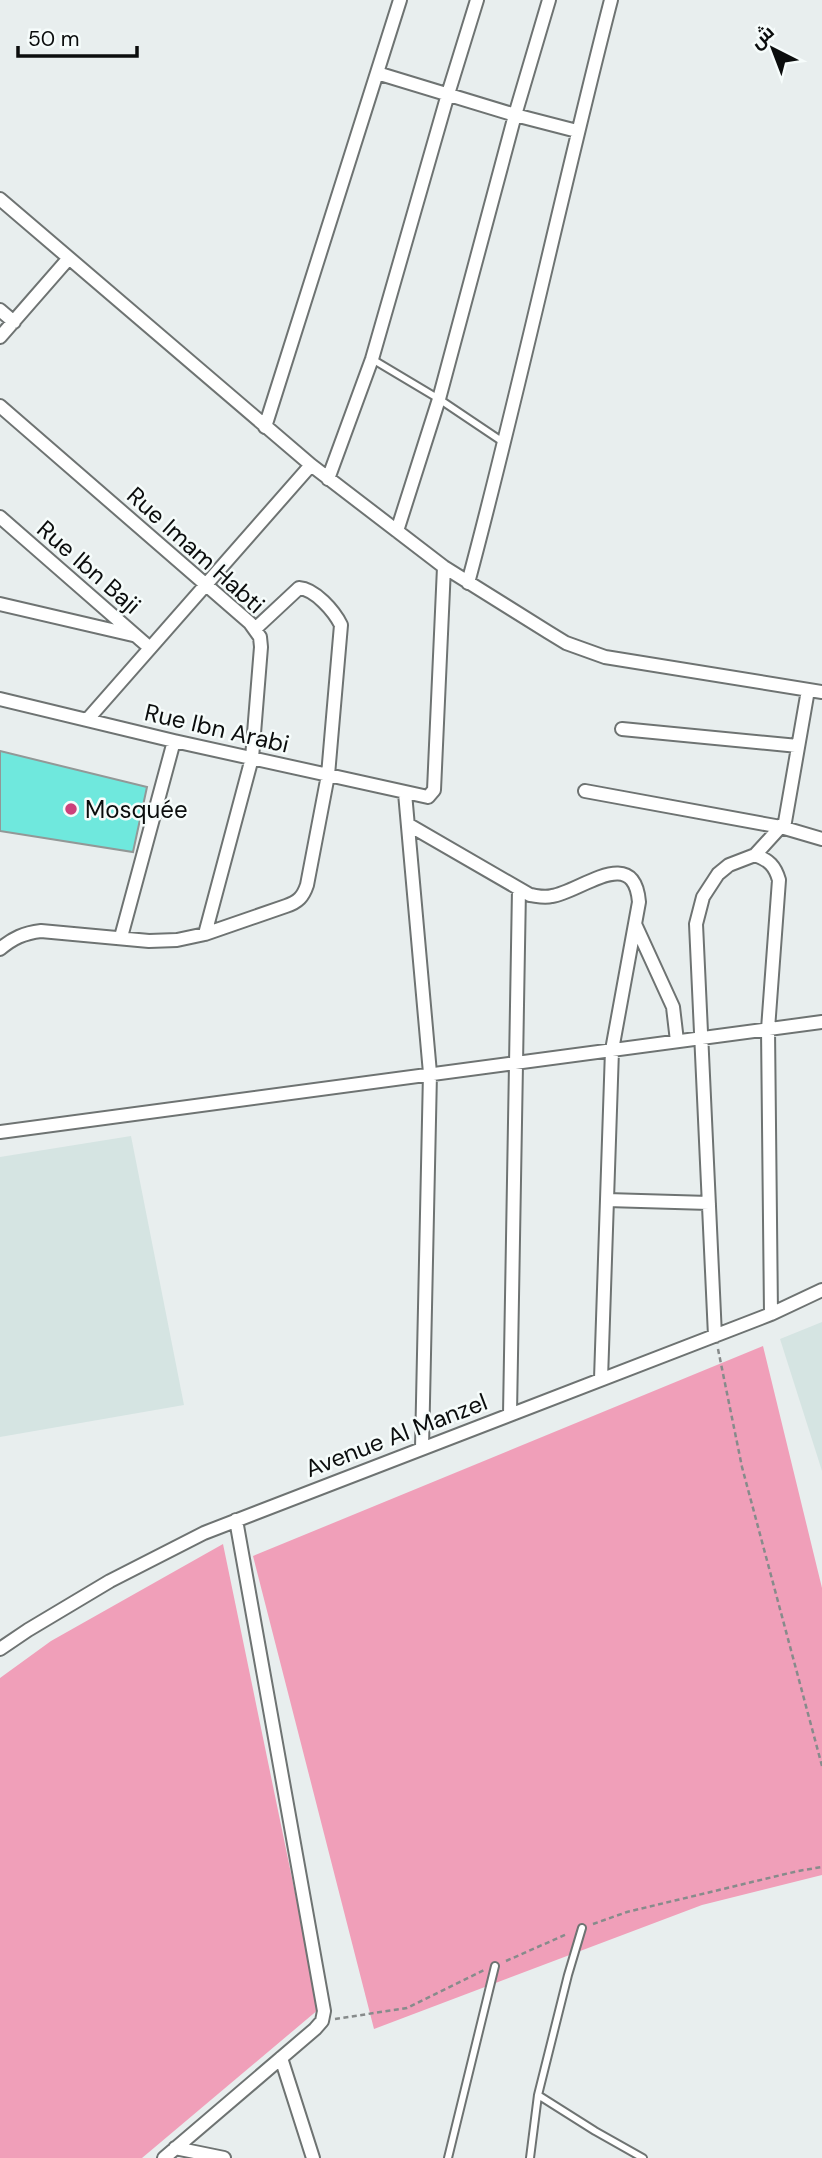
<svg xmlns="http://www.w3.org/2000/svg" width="822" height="2158" font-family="'DM Sans',Cairo,sans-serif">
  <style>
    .built { fill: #d5e4e2 }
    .green { fill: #f09fb9 }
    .building { fill: #6fe8dd; stroke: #929897; stroke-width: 2 }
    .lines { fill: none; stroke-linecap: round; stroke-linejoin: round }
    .lane-casing { stroke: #6e7372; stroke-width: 10 }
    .street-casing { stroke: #6e7372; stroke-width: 16 }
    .path { stroke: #878b8b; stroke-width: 2.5; stroke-dasharray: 5 3.5; stroke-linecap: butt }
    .lane { stroke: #fff; stroke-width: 6 }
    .street { stroke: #fff; stroke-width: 12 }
    .poi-dot { fill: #cb417b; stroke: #f6fcfb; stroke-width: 2.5 }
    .labels { text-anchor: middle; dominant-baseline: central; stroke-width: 5; stroke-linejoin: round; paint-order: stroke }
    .street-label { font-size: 24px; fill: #0b0d0d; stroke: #f6fcfb }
    .poi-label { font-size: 24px; fill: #0b0d0d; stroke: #f6fcfb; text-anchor: start }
  </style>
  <rect width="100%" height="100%" fill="#e8eeee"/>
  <path class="built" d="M 131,1136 L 184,1405 L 0,1437 L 0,1157 Z
    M 822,1322 L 822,1471 L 780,1339 Z"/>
  <path class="green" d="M 763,1346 L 822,1588 L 822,1875 L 702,1905 L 374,2029 L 253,1556 Z
    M 223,1544 L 319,2009 L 142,2158 L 0,2158 L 0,1678 L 51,1641 Z"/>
  <path class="building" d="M 0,751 L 147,787 L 133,852 L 0,831 Z"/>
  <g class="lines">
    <g class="lane-casing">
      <path id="lane" d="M 372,359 L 439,399 L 503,442
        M 538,2095 L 595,2131 L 643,2158
        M 448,2158 L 495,1966
        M 530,2158 L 538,2095 L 568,1975 L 582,1928"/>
    </g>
    <g class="street-casing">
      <path id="street" d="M 377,73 L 515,115 L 577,131
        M 0,199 L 311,465 L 444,567 L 548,632 L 566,643 L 605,657 L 822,692
        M 0,310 L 14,322
        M 0,337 L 69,258
        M 0,406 L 250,623 L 260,637 L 261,647 L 252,758 L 205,934
        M 265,427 L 400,0
        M 328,479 L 372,359 L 448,94 L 477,0
        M 0,517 L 150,648
        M 397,531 L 439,399 L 515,115 L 549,0
        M 468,583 C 520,389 561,194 611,0
        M 0,604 L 133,635
        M 0,699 L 174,741 L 428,797 L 434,790 L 444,567
        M 87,720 L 311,465
        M 622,729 L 798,746
        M 585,791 L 781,827 L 822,839
        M 405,793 L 430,1073 L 422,1448
        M 409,825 L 530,895 C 538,896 544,898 552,896 C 580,892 634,844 639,902 L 612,1050 L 601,1379
        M 755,855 C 769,860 775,866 779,880 L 768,1029 L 771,1314
        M 635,924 L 673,1007 L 677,1041
        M 121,937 L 174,741
        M 0,949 C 13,938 24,933 41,931 L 149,941 L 177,940 L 205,934 L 286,906 C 298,902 303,897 307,885 L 328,775 L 341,625 C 334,611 315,589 299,588 L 255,629
        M 0,1132 L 822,1022
        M 607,1200 L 709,1203
        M 715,1336 L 696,924 L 703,897 L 718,874 L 729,865 L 755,855 L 785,822 L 808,690
        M 510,1414 L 519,889
        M 0,1649 L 28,1630 L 110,1581 L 204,1533 L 771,1314 L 822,1290
        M 281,2058 L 313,2158
        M 175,2148 L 224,2158
        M 164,2158 L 315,2029 L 322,2021 L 324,2011 L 236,1520"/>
    </g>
    <path class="path" d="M 718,1349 L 742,1467 L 822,1766
      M 593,1924 L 627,1912 L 798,1871 L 822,1867
      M 506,1961 L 567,1934
      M 335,2019 L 407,2008 L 484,1970"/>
    <use href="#lane" class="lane"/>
    <use href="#street" class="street"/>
  </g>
  <circle class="poi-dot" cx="71" cy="809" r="7"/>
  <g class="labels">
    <g class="street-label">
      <text transform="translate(196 550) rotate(42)">Rue Imam Habti</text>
      <text transform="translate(89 567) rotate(41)">Rue Ibn Baji</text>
      <text transform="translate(217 728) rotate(13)">Rue Ibn Arabi</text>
      <text transform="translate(396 1435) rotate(-21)">Avenue Al Manzel</text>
    </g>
    <g class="poi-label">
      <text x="85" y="809">Mosquée</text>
    </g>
  </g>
  <g transform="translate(773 49) rotate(318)" stroke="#f6fcfb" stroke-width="5" paint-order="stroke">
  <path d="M0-5L12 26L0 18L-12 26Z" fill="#0b0d0d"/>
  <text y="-10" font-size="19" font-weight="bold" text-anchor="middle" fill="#0b0d0d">ش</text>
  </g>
  <path d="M18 46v10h119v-10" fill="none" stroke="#0b0d0d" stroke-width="3.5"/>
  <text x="28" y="46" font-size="21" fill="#0b0d0d" stroke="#f6fcfb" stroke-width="5" paint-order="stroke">50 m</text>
</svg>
